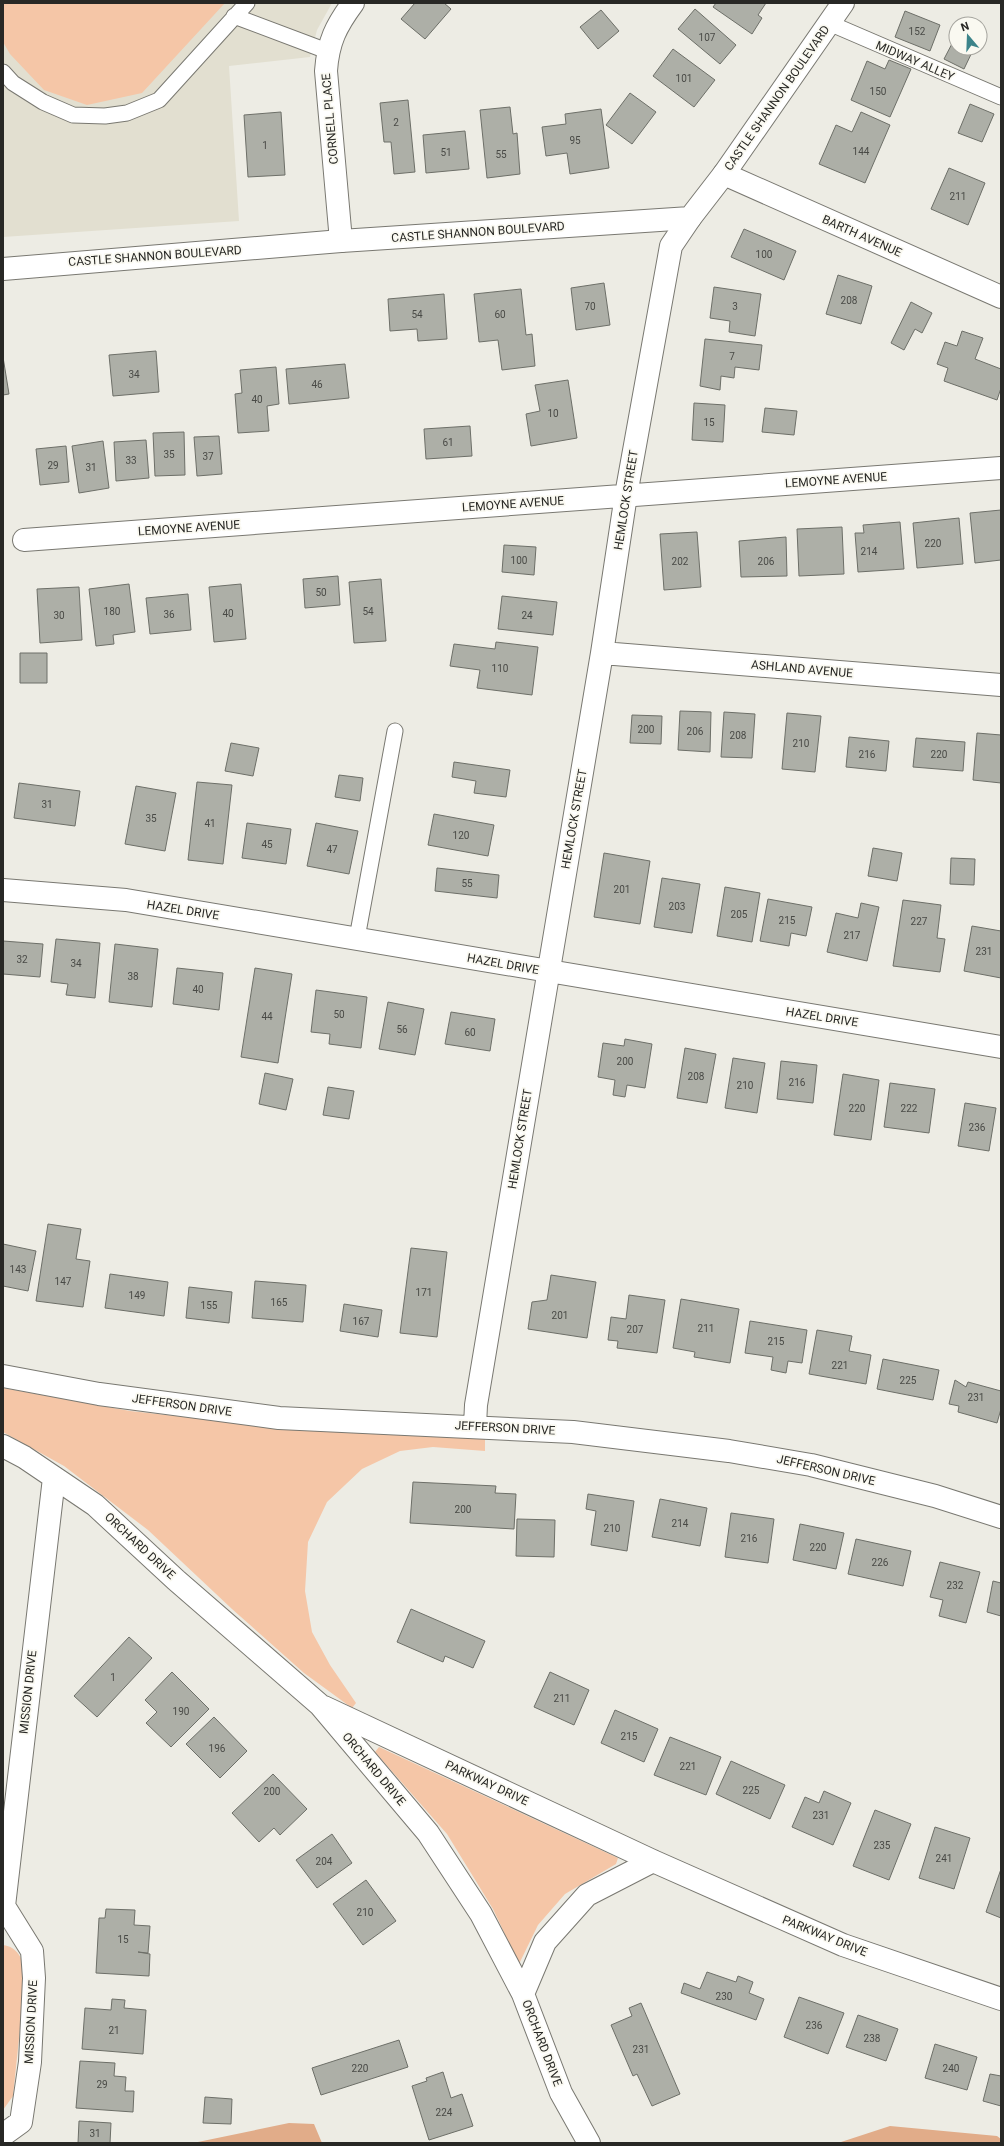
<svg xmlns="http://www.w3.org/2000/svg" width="1004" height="2146" font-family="Roboto,sans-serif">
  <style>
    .built { fill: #e2dfd0 }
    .green { fill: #f5c6a7 }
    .forest { fill: #e1ac89 }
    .building { fill: #adafa7; stroke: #6d6f68 }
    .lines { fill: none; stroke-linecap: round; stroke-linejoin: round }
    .service-casing { stroke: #797871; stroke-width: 17 }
    .minor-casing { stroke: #797871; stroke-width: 24 }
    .tertiary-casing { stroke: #797871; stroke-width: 24 }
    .service { stroke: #fff; stroke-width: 15 }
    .minor { stroke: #fff; stroke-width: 22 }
    .tertiary { stroke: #fff; stroke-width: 22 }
    .labels { text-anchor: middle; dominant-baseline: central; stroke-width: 3.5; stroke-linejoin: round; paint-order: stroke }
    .number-label { font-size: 10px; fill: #494a46 }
    .street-label { font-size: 12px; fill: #282825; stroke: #faf9f1 }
  </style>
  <rect width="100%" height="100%" fill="#edece4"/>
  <path class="built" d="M 3,3 L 332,3 L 317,30 L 310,57 L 229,66 L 239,221 L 3,237 Z"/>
  <path class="green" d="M 3,3 L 225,3 L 142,93 L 87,105 L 44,90 L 10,54 L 3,42 Z
    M 3,1388 L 130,1411 L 277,1427 L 485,1438 L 485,1451 L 433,1447 L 400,1451 L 362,1469 L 327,1502 L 308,1542 L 305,1591 L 312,1632 L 330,1665 L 356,1703 L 352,1708 L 304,1673 L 232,1609 L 148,1530 L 64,1466 L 3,1432 Z
    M 379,1747 L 618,1858 L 616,1864 L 565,1894 L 538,1925 L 519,1964 L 493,1909 L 447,1834 L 375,1752 Z
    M 3,1945 C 18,1947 22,1959 26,1971 L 13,2096 L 3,2110 Z"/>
  <path class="forest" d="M 289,2123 L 314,2124 L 322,2143 L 193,2143 Z
    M 890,2126 L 997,2136 L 1001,2139 L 1001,2143 L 838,2143 Z"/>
  <path class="building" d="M 415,3 L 444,3 L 451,9 L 425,39 L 401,19 Z
    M 716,3 L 766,3 L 758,15 L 762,18 L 752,34 L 713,7 Z
    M 695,9 L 736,45 L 720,64 L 678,29 Z
    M 601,10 L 619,31 L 598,49 L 580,27 Z
    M 905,11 L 940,25 L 930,51 L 895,37 Z
    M 955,38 L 956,48 L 974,48 L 964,69 L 944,59 Z
    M 673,49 L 715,80 L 694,107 L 653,76 Z
    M 889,60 L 911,69 L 890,117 L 851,100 L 867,61 L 885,69 Z
    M 630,93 L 656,112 L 632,144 L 606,125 Z
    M 408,100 L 415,172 L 394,174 L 391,142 L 384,142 L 380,103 Z
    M 970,104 L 994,114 L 982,142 L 958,133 Z
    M 510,107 L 513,134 L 517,133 L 520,174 L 487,178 L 480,110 Z
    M 601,109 L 609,168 L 570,174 L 567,153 L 546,156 L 542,127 L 566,124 L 565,114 Z
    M 281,112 L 285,175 L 248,177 L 244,115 Z
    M 861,112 L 890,125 L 865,183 L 819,164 L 836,125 L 852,132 Z
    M 465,131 L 469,169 L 426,173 L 423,135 Z
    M 949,168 L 985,183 L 968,225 L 931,209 Z
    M 744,229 L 796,251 L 784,280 L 731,257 Z
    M 838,275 L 872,286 L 861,324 L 826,314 Z
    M 604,283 L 610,325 L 576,330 L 571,288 Z
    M 714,287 L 761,294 L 755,336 L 729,332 L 730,321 L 710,318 Z
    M 521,289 L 526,335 L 532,334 L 535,366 L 502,370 L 498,340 L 479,342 L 474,294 Z
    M 444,294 L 447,339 L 418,341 L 417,329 L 390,331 L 388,299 Z
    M 911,302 L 932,313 L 922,333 L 915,329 L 904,350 L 891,343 Z
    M 962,331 L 983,338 L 975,359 L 1001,369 L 1001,388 L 997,400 L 944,381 L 948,368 L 937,364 L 945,342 L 957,346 Z
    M 705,339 L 762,345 L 759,370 L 735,367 L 734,378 L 721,376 L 720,390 L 700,386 Z
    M 156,351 L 159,392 L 113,396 L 109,355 Z
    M 3,357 L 9,394 L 3,395 Z
    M 345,364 L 349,398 L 289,404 L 286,369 Z
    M 276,367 L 279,404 L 267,406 L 269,431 L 238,433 L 235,394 L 242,393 L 240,370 Z
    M 568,380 L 577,438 L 531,446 L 526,414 L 540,411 L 535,385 Z
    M 694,403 L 725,405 L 723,442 L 692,440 Z
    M 765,408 L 797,411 L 794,435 L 762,432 Z
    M 470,426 L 472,456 L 426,459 L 424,429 Z
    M 184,432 L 185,475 L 155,476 L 153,433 Z
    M 219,436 L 222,474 L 197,476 L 194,437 Z
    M 146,440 L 149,478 L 116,481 L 114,442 Z
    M 103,441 L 109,488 L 79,493 L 72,446 Z
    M 66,446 L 69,482 L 40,485 L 36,449 Z
    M 1001,510 L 1001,560 L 975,563 L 970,513 Z
    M 959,518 L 963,564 L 917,568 L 913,523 Z
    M 900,522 L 904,569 L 858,572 L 855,533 L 864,533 L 863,525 Z
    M 842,527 L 844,574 L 799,576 L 797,529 Z
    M 697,532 L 701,587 L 664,590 L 660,534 Z
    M 786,537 L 787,576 L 741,577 L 739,541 Z
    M 504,545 L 536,547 L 534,575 L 502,572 Z
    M 338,576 L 340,605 L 305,608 L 303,579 Z
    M 381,579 L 386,641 L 354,643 L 349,582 Z
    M 129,584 L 135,632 L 113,635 L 114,644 L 96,646 L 89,589 Z
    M 241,584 L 246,639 L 214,642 L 209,587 Z
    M 79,587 L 82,640 L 40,643 L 37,589 Z
    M 188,594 L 191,630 L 150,634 L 146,598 Z
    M 502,596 L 557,602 L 553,635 L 498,629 Z
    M 496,642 L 538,647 L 532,695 L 477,688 L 480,670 L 450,666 L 454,644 L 495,649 Z
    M 20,653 L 47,653 L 47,683 L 20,683 Z
    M 680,711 L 711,712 L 710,752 L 678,750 Z
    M 724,712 L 755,714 L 752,758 L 721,757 Z
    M 787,713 L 821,716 L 815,772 L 782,769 Z
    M 632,715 L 662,716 L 661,744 L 630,743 Z
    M 977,733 L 1001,735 L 1001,783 L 973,780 Z
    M 849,737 L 889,741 L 886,771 L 846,767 Z
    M 916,738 L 965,742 L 963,771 L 913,767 Z
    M 231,743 L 259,748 L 253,776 L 225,771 Z
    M 454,762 L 510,770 L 506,797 L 474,793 L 476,781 L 452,777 Z
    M 339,775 L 363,778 L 360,801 L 335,797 Z
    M 197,782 L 232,785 L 223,864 L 188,860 Z
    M 19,783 L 80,791 L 75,826 L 14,818 Z
    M 136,786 L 176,793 L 165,851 L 125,844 Z
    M 434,814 L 494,825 L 488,856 L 428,845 Z
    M 247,823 L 291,829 L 286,864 L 242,858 Z
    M 316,823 L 358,831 L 349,874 L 307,866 Z
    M 873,848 L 902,853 L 897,881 L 868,876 Z
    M 604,853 L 650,861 L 640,924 L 594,917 Z
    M 951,858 L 975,859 L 974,885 L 950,884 Z
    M 437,868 L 499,875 L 497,898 L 435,891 Z
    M 662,878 L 700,884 L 692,933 L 654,927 Z
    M 725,887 L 760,893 L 752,942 L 717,936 Z
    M 768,899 L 812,907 L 806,936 L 791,933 L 789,946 L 760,941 Z
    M 903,900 L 941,905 L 937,938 L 945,939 L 940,972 L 893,966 Z
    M 861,903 L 879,907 L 867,961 L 827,952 L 836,913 L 858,918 Z
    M 972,926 L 1001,931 L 1001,978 L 964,971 Z
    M 56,939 L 100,943 L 95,998 L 66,995 L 68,984 L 51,982 Z
    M 3,941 L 43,944 L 40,977 L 3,974 Z
    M 115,944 L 158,949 L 152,1007 L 109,1002 Z
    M 177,968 L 223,973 L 219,1010 L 173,1004 Z
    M 255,968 L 292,974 L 278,1063 L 241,1057 Z
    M 316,990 L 367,997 L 361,1048 L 329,1044 L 330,1034 L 311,1032 Z
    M 388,1002 L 424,1009 L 415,1055 L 379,1049 Z
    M 451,1012 L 495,1019 L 490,1051 L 445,1044 Z
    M 625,1039 L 652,1044 L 645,1088 L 627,1085 L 625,1097 L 613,1095 L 615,1080 L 598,1077 L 603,1043 L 624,1046 Z
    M 685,1048 L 716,1054 L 707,1103 L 677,1098 Z
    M 733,1058 L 765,1063 L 757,1113 L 725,1108 Z
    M 781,1061 L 817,1065 L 813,1103 L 777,1099 Z
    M 265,1073 L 293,1079 L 286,1110 L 259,1104 Z
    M 843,1074 L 879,1080 L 871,1140 L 834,1135 Z
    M 890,1083 L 935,1089 L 929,1133 L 884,1127 Z
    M 328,1087 L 354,1091 L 349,1119 L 323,1115 Z
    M 965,1103 L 996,1108 L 989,1151 L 958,1146 Z
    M 48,1224 L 81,1229 L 76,1259 L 90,1261 L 83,1307 L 36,1301 Z
    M 3,1244 L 36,1251 L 28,1291 L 3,1286 Z
    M 411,1248 L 447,1252 L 437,1337 L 400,1333 Z
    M 110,1274 L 168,1282 L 164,1316 L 105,1308 Z
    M 551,1275 L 596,1282 L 587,1338 L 528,1329 L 532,1302 L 547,1300 Z
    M 255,1281 L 306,1285 L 303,1322 L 252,1318 Z
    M 189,1287 L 232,1292 L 229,1323 L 186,1318 Z
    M 629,1295 L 665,1300 L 657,1353 L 617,1348 L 618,1341 L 608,1340 L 611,1317 L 626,1319 Z
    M 681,1299 L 739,1309 L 730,1363 L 694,1357 L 695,1352 L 673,1348 Z
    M 344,1304 L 382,1310 L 378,1337 L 340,1331 Z
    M 750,1321 L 807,1330 L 802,1363 L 788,1361 L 786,1373 L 771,1370 L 773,1357 L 745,1353 Z
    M 817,1330 L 852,1336 L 849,1351 L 871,1355 L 866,1384 L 809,1374 Z
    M 883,1359 L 939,1370 L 933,1400 L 877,1389 Z
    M 955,1380 L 966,1387 L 968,1382 L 1001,1391 L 1001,1409 L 997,1423 L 958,1412 L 959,1406 L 949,1404 Z
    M 413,1482 L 496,1486 L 495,1493 L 516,1494 L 514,1529 L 410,1523 Z
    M 588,1494 L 634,1501 L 627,1551 L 591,1545 L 596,1511 L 586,1509 Z
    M 660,1499 L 707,1508 L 700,1546 L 652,1537 Z
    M 731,1513 L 774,1519 L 768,1563 L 725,1557 Z
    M 517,1519 L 555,1520 L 554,1557 L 516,1556 Z
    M 800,1524 L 844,1533 L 836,1569 L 793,1560 Z
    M 856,1539 L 911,1551 L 903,1586 L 848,1574 Z
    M 940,1562 L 980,1572 L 966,1623 L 939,1616 L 943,1600 L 930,1597 Z
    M 993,1581 L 1001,1583 L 1001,1616 L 987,1612 Z
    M 411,1609 L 485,1641 L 473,1668 L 445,1656 L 443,1662 L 397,1642 Z
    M 129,1637 L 152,1658 L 97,1717 L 74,1696 Z
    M 172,1672 L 209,1709 L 171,1747 L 146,1723 L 157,1712 L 145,1700 Z
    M 550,1672 L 589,1690 L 574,1725 L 534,1707 Z
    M 615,1710 L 658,1729 L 644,1762 L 601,1743 Z
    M 214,1717 L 247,1751 L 220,1778 L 186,1744 Z
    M 670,1737 L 721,1757 L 706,1795 L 654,1775 Z
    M 731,1761 L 785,1785 L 770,1819 L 716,1794 Z
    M 273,1774 L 307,1809 L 280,1835 L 274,1828 L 259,1842 L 232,1813 Z
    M 824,1791 L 851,1803 L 833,1845 L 792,1827 L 805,1797 L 819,1803 Z
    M 875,1810 L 911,1824 L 889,1880 L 853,1866 Z
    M 935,1827 L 970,1838 L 954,1889 L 919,1878 Z
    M 332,1834 L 352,1863 L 317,1888 L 296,1860 Z
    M 1001,1869 L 1001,1918 L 986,1912 Z
    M 366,1880 L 396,1921 L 363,1945 L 333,1904 Z
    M 106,1909 L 135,1910 L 134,1925 L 150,1926 L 148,1953 L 138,1952 L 150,1954 L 149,1976 L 96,1973 L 99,1918 L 105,1918 Z
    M 707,1972 L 736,1982 L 738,1976 L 753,1982 L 749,1993 L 764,1999 L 756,2020 L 681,1993 L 684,1983 L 700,1989 Z
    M 799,1997 L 844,2013 L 828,2054 L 784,2037 Z
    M 112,1999 L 125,2000 L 124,2008 L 146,2010 L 143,2054 L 82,2049 L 85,2008 L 111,2010 Z
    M 641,2003 L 680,2094 L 652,2106 L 637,2074 L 633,2076 L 611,2025 L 632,2016 L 629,2008 Z
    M 858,2015 L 898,2029 L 886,2061 L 846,2047 Z
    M 399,2040 L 408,2067 L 321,2095 L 312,2068 Z
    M 935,2044 L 977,2057 L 967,2090 L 925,2078 Z
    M 80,2061 L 115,2063 L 114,2076 L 126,2077 L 125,2091 L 134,2091 L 133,2112 L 76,2108 Z
    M 443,2072 L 451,2098 L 462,2094 L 473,2126 L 429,2140 L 412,2086 L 427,2081 L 426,2078 Z
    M 990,2074 L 1001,2076 L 1001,2106 L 983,2101 Z
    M 205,2097 L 232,2099 L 231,2124 L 203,2123 Z
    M 79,2121 L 111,2123 L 110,2143 L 78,2143 Z"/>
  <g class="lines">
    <g class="service-casing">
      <path id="service" d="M 234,16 L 327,51
        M 829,23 L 1001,97
        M 3,72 L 13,83 L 43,102 L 73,115 L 105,116 L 127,113 L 159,100 L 247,3
        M 357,938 L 395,731"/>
    </g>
    <g class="minor-casing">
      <path id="minor" d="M 724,174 L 1001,297
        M 341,241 L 326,71 C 328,42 336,26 353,3
        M 24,540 L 1001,468
        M 602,653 L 1001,685
        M 3,890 L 126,900 L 1001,1047
        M 3,1376 L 99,1394 L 279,1418 L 573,1432 L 729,1451 L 811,1465 L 935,1496 L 1001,1517
        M 475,1426 L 476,1405 L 602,653 L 626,495 L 671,246 L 690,218
        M 3,1446 L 24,1457 L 95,1505 L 176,1580 L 320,1705 L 428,1833 L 481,1914 L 523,1994 L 561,2093 L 589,2143
        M 324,1707 L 653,1861 L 843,1945 L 1001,1999
        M 523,1994 L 545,1942 L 587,1895 L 653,1861
        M 3,2135 L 21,2122 L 30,2062 L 34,1978 L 32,1951 L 4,1906 L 54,1478"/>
    </g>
    <g class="tertiary-casing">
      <path id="tertiary" d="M 3,269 L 341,241 L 690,218 L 724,174 L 843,3"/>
    </g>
    <use href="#service" class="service"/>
    <use href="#minor" class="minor"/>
    <use href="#tertiary" class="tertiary"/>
  </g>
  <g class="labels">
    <g class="number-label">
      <text x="917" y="31">152</text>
      <text x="707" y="37">107</text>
      <text x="684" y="78">101</text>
      <text x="878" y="91">150</text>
      <text x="396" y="122">2</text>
      <text x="575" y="140">95</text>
      <text x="265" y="145">1</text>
      <text x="861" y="151">144</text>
      <text x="446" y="152">51</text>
      <text x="501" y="154">55</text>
      <text x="958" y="196">211</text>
      <text x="764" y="254">100</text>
      <text x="849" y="300">208</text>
      <text x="590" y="306">70</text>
      <text x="735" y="306">3</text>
      <text x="417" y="314">54</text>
      <text x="500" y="314">60</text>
      <text x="732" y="356">7</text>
      <text x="134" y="374">34</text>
      <text x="317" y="384">46</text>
      <text x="257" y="399">40</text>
      <text x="553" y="413">10</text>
      <text x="709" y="422">15</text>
      <text x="448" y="442">61</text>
      <text x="169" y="454">35</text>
      <text x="208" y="456">37</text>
      <text x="131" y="460">33</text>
      <text x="53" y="465">29</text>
      <text x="91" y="467">31</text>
      <text x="933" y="543">220</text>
      <text x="869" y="551">214</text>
      <text x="519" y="560">100</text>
      <text x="680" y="561">202</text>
      <text x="766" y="561">206</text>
      <text x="321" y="592">50</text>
      <text x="112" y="611">180</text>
      <text x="368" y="611">54</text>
      <text x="228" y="613">40</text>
      <text x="169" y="614">36</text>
      <text x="59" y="615">30</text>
      <text x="527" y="615">24</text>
      <text x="500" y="668">110</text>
      <text x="646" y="729">200</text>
      <text x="695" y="731">206</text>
      <text x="738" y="735">208</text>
      <text x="801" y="743">210</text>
      <text x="867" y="754">216</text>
      <text x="939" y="754">220</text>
      <text x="47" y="804">31</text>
      <text x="151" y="818">35</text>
      <text x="210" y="823">41</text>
      <text x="461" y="835">120</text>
      <text x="267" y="844">45</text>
      <text x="332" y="849">47</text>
      <text x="467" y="883">55</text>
      <text x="622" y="889">201</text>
      <text x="677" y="906">203</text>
      <text x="739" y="914">205</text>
      <text x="787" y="920">215</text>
      <text x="919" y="921">227</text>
      <text x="852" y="935">217</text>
      <text x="984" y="951">231</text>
      <text x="22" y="959">32</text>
      <text x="76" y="963">34</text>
      <text x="133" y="976">38</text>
      <text x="198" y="989">40</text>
      <text x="339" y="1014">50</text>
      <text x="267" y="1016">44</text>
      <text x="402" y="1029">56</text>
      <text x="470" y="1032">60</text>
      <text x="625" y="1061">200</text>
      <text x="696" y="1076">208</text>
      <text x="797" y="1082">216</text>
      <text x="745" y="1085">210</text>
      <text x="857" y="1108">220</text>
      <text x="909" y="1108">222</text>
      <text x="977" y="1127">236</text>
      <text x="18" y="1269">143</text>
      <text x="63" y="1281">147</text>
      <text x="424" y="1292">171</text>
      <text x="137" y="1295">149</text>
      <text x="279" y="1302">165</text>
      <text x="209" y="1305">155</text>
      <text x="560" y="1315">201</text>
      <text x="361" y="1321">167</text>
      <text x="706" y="1328">211</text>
      <text x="635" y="1329">207</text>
      <text x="776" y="1341">215</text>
      <text x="840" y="1365">221</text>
      <text x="908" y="1380">225</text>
      <text x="976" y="1397">231</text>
      <text x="463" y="1509">200</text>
      <text x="680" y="1523">214</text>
      <text x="612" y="1528">210</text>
      <text x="749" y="1538">216</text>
      <text x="818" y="1547">220</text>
      <text x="880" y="1562">226</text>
      <text x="955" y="1585">232</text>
      <text x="113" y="1677">1</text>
      <text x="562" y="1698">211</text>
      <text x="181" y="1711">190</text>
      <text x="629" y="1736">215</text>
      <text x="217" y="1748">196</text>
      <text x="688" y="1766">221</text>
      <text x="751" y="1790">225</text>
      <text x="272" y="1791">200</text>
      <text x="821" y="1815">231</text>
      <text x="882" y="1845">235</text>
      <text x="944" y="1858">241</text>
      <text x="324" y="1861">204</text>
      <text x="365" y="1912">210</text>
      <text x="123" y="1939">15</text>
      <text x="724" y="1996">230</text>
      <text x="814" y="2025">236</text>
      <text x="114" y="2030">21</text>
      <text x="872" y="2038">238</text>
      <text x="641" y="2049">231</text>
      <text x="360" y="2068">220</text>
      <text x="951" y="2068">240</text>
      <text x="102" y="2084">29</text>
      <text x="444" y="2112">224</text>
      <text x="95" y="2133">31</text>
    </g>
    <g class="street-label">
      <text transform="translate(915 61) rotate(23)">MIDWAY ALLEY</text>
      <text transform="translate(777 98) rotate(-55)">CASTLE SHANNON BOULEVARD</text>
      <text transform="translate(330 119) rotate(-95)">CORNELL PLACE</text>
      <text transform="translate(478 232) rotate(-4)">CASTLE SHANNON BOULEVARD</text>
      <text transform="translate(862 236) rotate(24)">BARTH AVENUE</text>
      <text transform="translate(155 256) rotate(-4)">CASTLE SHANNON BOULEVARD</text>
      <text transform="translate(836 480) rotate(-4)">LEMOYNE AVENUE</text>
      <text transform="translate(626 500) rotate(-81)">HEMLOCK STREET</text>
      <text transform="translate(513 504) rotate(-4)">LEMOYNE AVENUE</text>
      <text transform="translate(189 528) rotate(-4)">LEMOYNE AVENUE</text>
      <text transform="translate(802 669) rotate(5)">ASHLAND AVENUE</text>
      <text transform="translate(574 819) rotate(-80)">HEMLOCK STREET</text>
      <text transform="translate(183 910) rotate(9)">HAZEL DRIVE</text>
      <text transform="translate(503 964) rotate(10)">HAZEL DRIVE</text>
      <text transform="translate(822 1017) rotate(9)">HAZEL DRIVE</text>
      <text transform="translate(520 1139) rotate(-81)">HEMLOCK STREET</text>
      <text transform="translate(182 1405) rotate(8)">JEFFERSON DRIVE</text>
      <text transform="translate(505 1428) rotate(3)">JEFFERSON DRIVE</text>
      <text transform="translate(826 1470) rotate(13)">JEFFERSON DRIVE</text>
      <text transform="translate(140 1546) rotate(43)">ORCHARD DRIVE</text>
      <text transform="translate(28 1692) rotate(-84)">MISSION DRIVE</text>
      <text transform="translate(374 1769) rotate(50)">ORCHARD DRIVE</text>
      <text transform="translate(487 1783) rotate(25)">PARKWAY DRIVE</text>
      <text transform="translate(825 1936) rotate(22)">PARKWAY DRIVE</text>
      <text transform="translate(31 2022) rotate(-87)">MISSION DRIVE</text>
      <text transform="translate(542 2043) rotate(69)">ORCHARD DRIVE</text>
    </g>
  </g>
  <rect width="1004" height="2146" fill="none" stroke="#282825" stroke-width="8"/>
  <g transform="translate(968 36) rotate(341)"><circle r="19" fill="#faf9f1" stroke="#a6a59f"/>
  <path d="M0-3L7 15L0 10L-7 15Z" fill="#3c848a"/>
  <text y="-6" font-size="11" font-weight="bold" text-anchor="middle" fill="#282825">N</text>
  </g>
</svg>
